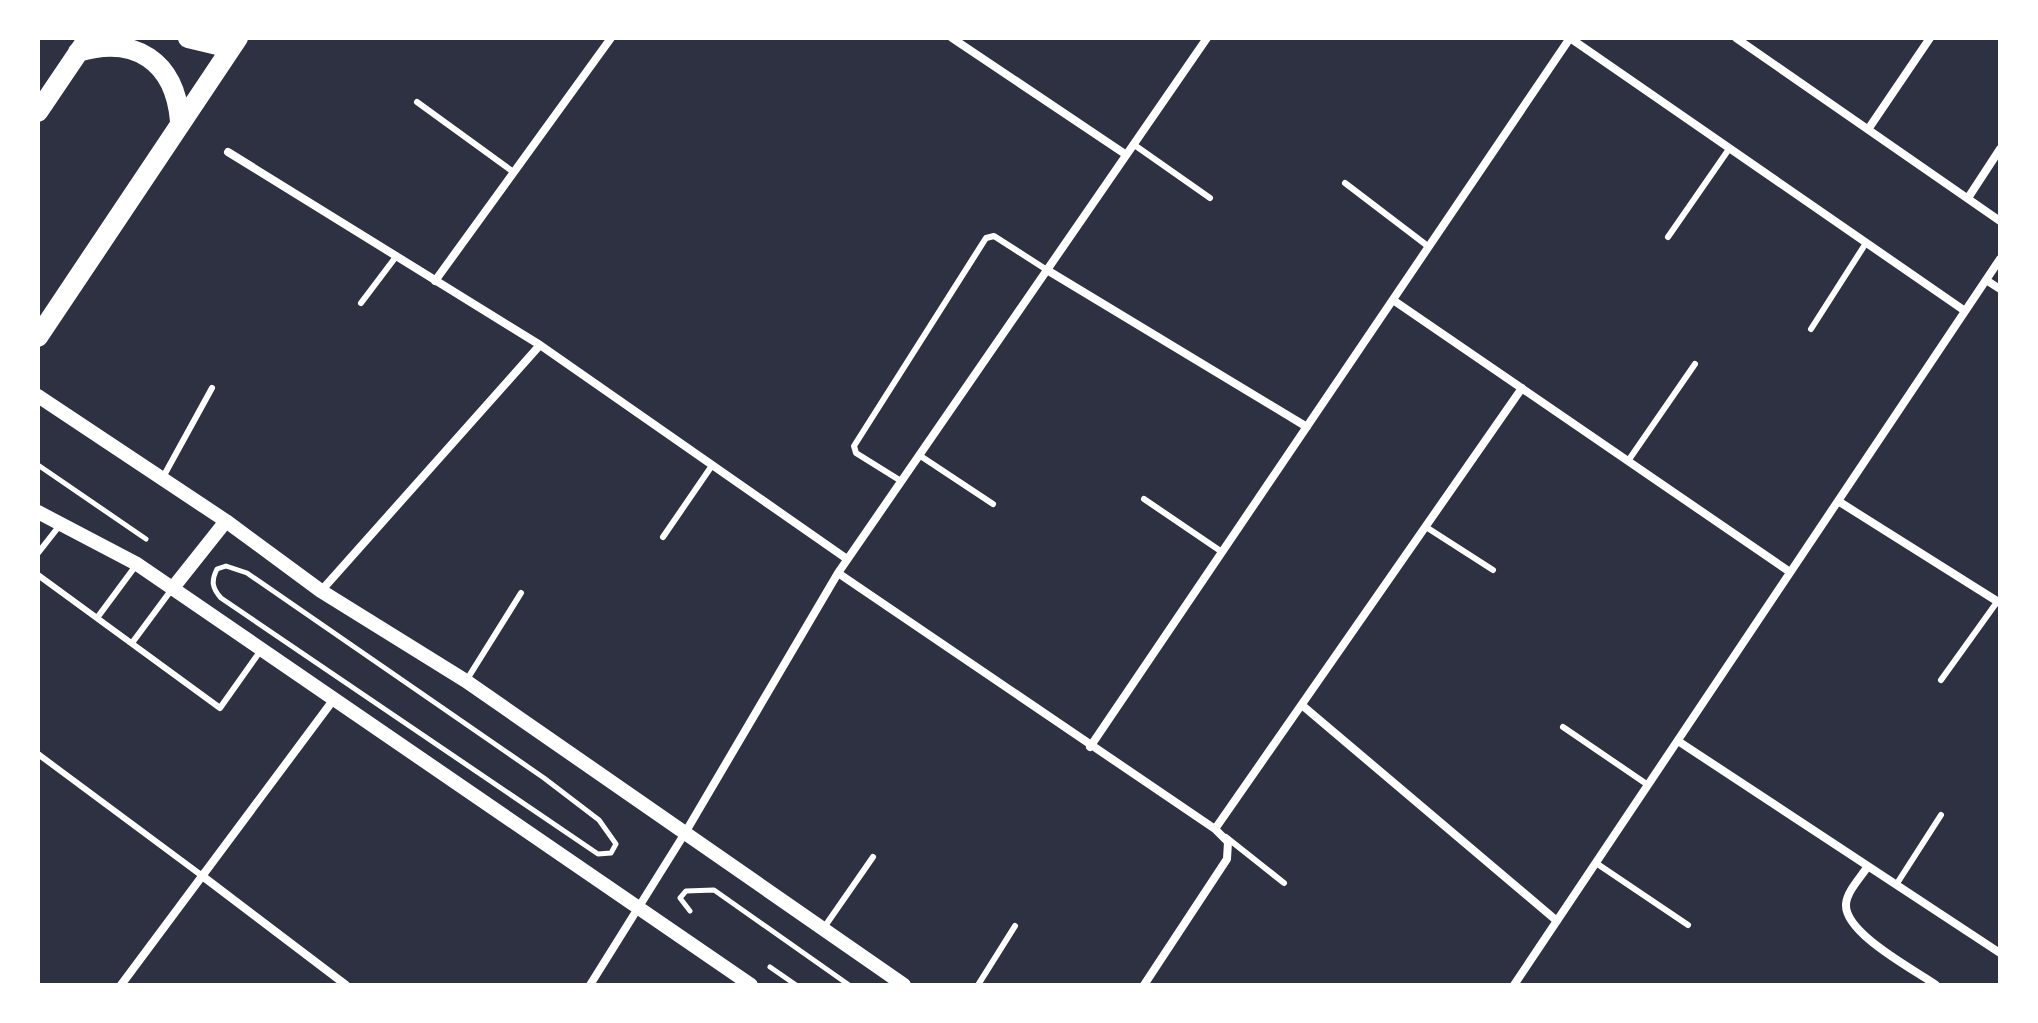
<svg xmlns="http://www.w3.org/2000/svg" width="2038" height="1023" font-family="Helvetica,sans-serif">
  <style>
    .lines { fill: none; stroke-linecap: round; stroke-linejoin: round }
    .path { stroke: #fff; stroke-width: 5 }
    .service { stroke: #fff; stroke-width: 6 }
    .minor { stroke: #fff; stroke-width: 8 }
    .tertiary { stroke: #fff; stroke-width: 14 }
    .primary { stroke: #fff; stroke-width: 20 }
  </style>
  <rect width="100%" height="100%" fill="#2d3142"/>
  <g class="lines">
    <path class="path" d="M 38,465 L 146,539
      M 226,566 L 247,573 L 544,778 L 599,820 L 616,844 L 611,853 L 598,854 L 221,598 C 212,588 211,581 217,569 Z
      M 690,911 L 680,898 L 686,891 L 714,890 L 849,985
      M 770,967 L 796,985"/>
    <path class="service" d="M 417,102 L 512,171
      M 1133,144 L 1210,198
      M 1345,183 L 1429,247
      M 1668,237 L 1729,149
      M 361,303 L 395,258
      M 1811,329 L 1866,243
      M 919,455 L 993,504
      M 1628,461 L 1695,364
      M 162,479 L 212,388
      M 901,481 L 856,453 L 854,446 L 986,238 L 994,236 L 1047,270
      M 1144,499 L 1222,552
      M 1426,527 L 1493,570
      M 663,537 L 711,467
      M 38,553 L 60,525
      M 38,575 L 220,708 L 261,650
      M 97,618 L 137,564
      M 132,643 L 172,589
      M 1941,680 L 1997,602
      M 466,681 L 521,593
      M 1563,727 L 1648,785
      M 38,754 L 201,875
      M 1226,837 L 1284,883
      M 1596,863 L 1688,925
      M 1896,885 L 1941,815
      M 823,929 L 873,857
      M 978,985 L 1015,926"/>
    <path class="minor" d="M 952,38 L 1125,154
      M 1736,38 L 2000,221
      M 1869,128 L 1930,38
      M 228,152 L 540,345 L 847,559
      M 1968,198 L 2000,149
      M 1047,270 L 1307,427
      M 1986,280 L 2000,289
      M 435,281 L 611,38
      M 1393,300 L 1790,572
      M 1838,501 L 2000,603
      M 838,573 L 1215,829 L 1228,842 L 1227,859 L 1144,985
      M 321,591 L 540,345
      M 1303,706 L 1557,921
      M 1678,741 L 2000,953
      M 1090,747 L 1570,38 L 1965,311
      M 1215,829 L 1522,388
      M 1868,866 C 1861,877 1847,891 1846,904 C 1844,933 1913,969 1936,985
      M 201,875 L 346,985
      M 121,985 L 334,699
      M 590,985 L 685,833 L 838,573 L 1207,38
      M 1514,985 L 2000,259"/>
    <path class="tertiary" d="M 38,396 L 226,521 L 321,591 L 466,681 L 904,985
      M 38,512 L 137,564 L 751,985
      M 172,589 L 226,521"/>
    <path class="primary" d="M 188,38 L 230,48
      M 78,52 C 135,35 175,61 180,121
      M 38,112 L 86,41
      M 38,337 L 238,38"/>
  </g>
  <rect width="2038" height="1023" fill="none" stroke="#ffffff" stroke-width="80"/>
</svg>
